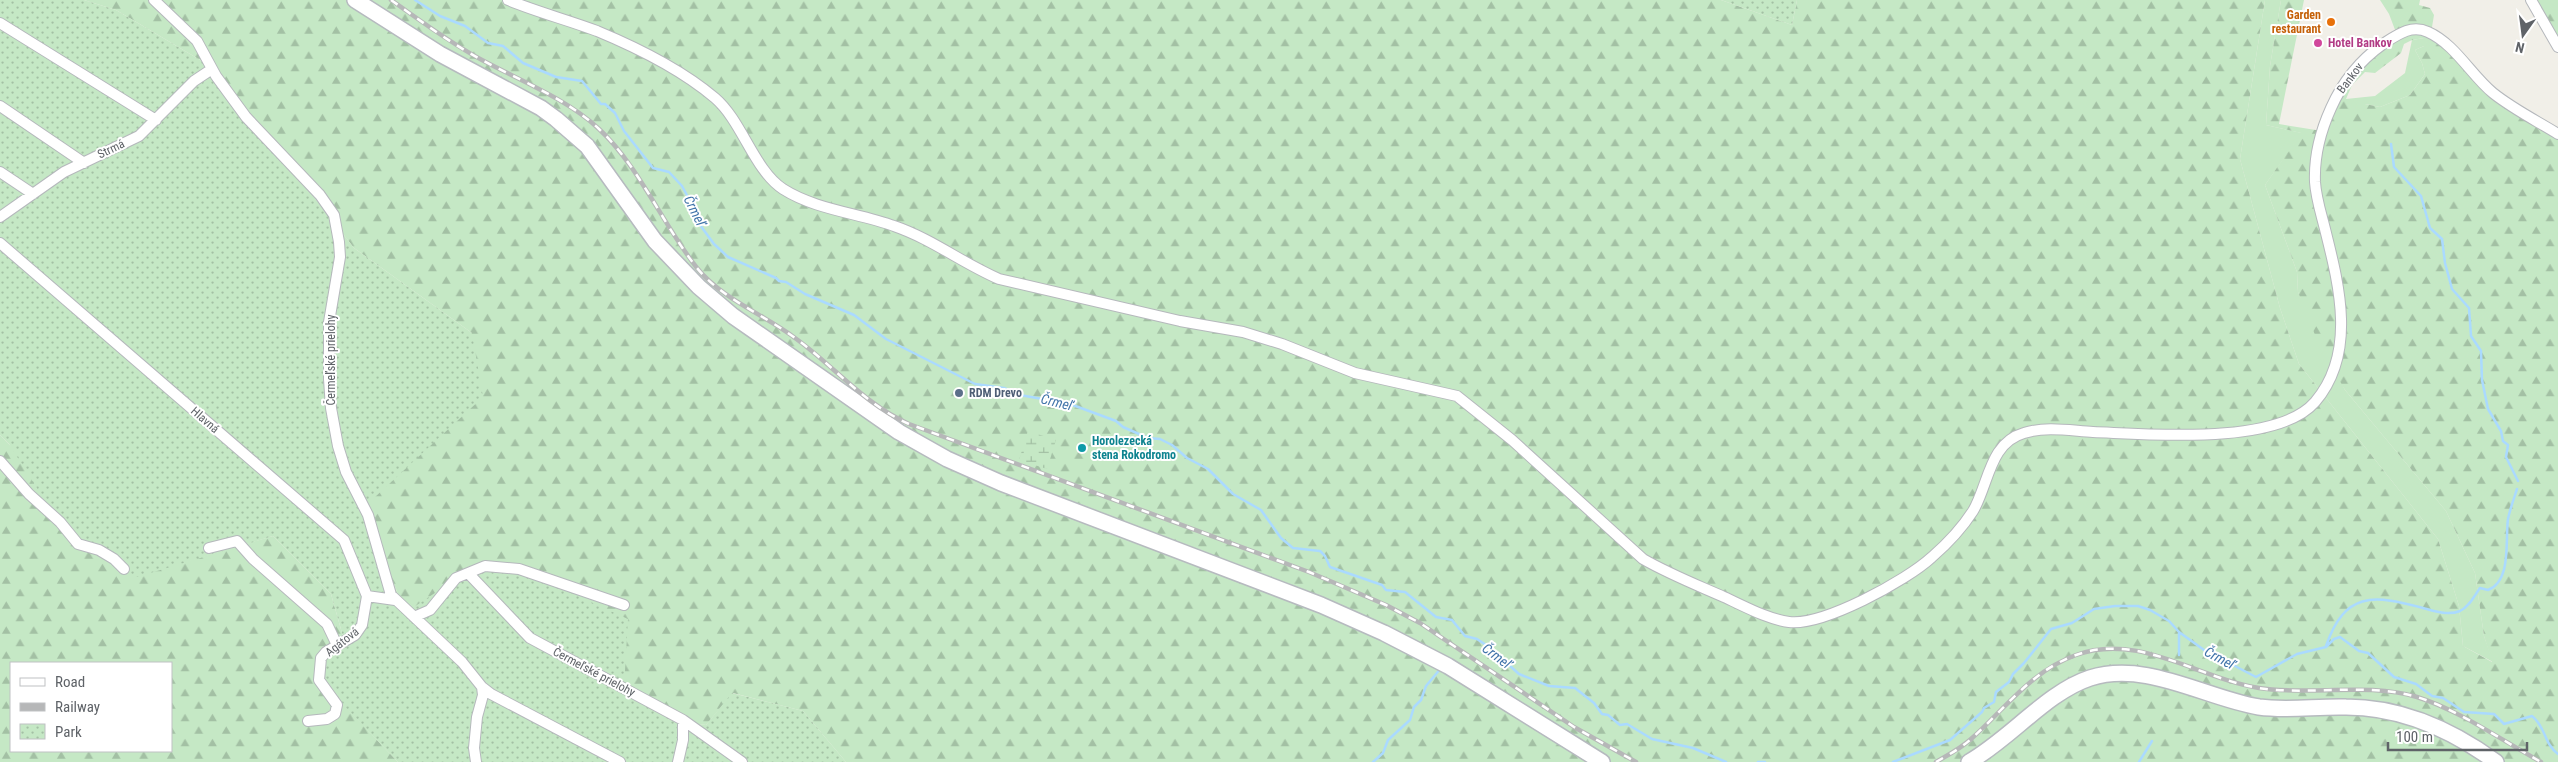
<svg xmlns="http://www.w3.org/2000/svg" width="2558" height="762" font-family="'Roboto Condensed',sans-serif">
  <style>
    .grass { fill: #c5e8c5 }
    .forest { fill: url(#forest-firs); fill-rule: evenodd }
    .wetland { fill: url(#wetland-marsh) }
    .park { fill: url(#park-dots) }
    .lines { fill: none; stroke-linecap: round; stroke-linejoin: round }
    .stream { stroke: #aadaff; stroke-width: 2.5 }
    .minor-casing { stroke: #b5b8bc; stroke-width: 12 }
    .secondary-casing { stroke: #b6babf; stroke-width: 18 }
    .minor { stroke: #fff; stroke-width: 10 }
    .secondary { stroke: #fff; stroke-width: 15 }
    .rail-casing { stroke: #b6b7b8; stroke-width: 4.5 }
    .rail { stroke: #fff; stroke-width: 2.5; stroke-dasharray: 8; stroke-linecap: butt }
    .food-dot { fill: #e8710a; stroke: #fff; stroke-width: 2 }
    .hotel-dot { fill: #d1479c; stroke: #fff; stroke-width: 2 }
    .service-dot { fill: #5c6f8a; stroke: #fff; stroke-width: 2 }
    .culture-dot { fill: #0f9aa8; stroke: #fff; stroke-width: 2 }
    .labels { text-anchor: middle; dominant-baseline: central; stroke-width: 4; stroke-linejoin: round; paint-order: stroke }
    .food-label { font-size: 12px; font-weight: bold; fill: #c56008; stroke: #fff; text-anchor: end }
    .hotel-label { font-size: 12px; font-weight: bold; fill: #b23c85; stroke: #fff; text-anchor: start }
    .street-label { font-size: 12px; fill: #5f6368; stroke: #fff }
    .service-label { font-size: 12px; font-weight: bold; fill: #4e5e75; stroke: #fff; text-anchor: start }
    .culture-label { font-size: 12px; font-weight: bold; fill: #0d838f; stroke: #fff; text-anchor: start }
    .water-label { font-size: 14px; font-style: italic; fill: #4174aa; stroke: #fff }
  </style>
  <defs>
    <pattern id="forest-firs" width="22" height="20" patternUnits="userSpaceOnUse" patternTransform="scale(1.25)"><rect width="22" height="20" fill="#c5e8c5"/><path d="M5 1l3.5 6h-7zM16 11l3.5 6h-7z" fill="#a3c0a4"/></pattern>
    <pattern id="wetland-marsh" width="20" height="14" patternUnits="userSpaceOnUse" patternTransform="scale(1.25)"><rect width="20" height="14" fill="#c5e8c5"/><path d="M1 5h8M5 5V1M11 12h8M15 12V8" fill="none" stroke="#a3c0a4"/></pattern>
    <pattern id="park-dots" width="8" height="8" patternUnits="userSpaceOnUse" patternTransform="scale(1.25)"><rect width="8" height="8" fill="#c5e8c5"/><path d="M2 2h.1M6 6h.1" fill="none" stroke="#a3c0a4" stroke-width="1.8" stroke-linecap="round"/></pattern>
  </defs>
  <rect width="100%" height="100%" fill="#f1efe8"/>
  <path class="grass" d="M 2265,0 L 2281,0 L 2270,66 L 2266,125 L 2302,133 L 2265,185 L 2297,272 L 2298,292 L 2345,390 L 2446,511 L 2475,573 L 2484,636 L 2493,662 L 2463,646 L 2459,606 L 2438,539 L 2299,364 L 2280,308 L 2240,159 Z
    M 2424,38 L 2424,46 L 2415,50 L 2422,63 L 2425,74 L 2410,95 L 2380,107 L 2365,104 L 2365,97 L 2375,96 L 2405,73 L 2412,40 Z"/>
  <path class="forest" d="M 84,0 L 1721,0 L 1792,25 L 1797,0 L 2265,0 L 2240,159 L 2280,308 L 2299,364 L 2438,539 L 2459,606 L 2463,646 L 2492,662 L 2484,636 L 2475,573 L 2446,511 L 2345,390 L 2319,345 L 2298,292 L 2297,272 L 2265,185 L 2301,133 L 2266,125 L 2270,66 L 2281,0 L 2304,0 L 2279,124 L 2322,131 L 2341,88 L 2397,35 L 2389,14 L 2380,0 L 2420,0 L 2419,5 L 2430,8 L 2434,15 L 2432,27 L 2427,31 L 2493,93 L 2558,134 L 2558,762 L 846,762 L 803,711 L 733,693 L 706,725 L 675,721 L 624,688 L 408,611 L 399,596 L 361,510 L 472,333 L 354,248 L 212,67 L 116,10 ZM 2424,38 L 2424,46 L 2415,50 L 2422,63 L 2425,74 L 2410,95 L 2380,107 L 2365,104 L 2365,97 L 2346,99 L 2352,85 L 2365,72 L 2375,73 L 2401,53 L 2404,44 L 2412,40 Z
    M 2531,0 L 2558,0 L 2558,47 Z
    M 0,435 L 137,576 L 273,536 L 331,594 L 344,640 L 319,679 L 398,762 L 0,762 ZM 11,663 L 171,663 L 171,751 L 11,751 Z"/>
  <path class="wetland" d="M 1028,431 L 1056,440 L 1047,469 L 1019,460 Z"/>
  <path class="park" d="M 0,0 L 84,0 L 116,10 L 212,67 L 354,248 L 472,333 L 483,397 L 361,510 L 399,596 L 408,611 L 472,568 L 534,576 L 628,619 L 624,688 L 675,721 L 706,725 L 732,693 L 803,711 L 846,762 L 398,762 L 318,679 L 344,640 L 331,594 L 273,536 L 137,577 L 69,539 L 9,444 L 0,435 Z
    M 1721,0 L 1797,0 L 1792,25 Z"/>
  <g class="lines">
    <path class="stream" d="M 415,0 L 440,16 L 465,26 L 488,43 L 503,46 L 523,63 L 556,77 L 582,81 L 601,104 L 605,104 L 615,113 L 624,131 L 653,168 L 669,172 L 682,186 L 696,212 L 700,225 L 714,244 L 728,257 L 776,278 L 779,281 L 786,282 L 805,294 L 854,315 L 886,339 L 975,384 L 1004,388 L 1020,395 L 1070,404 L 1116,421 L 1123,427 L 1148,438 L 1160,439 L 1172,445 L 1187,458 L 1208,469 L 1233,494 L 1261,510 L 1281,538 L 1293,548 L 1320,551 L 1325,556 L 1330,567 L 1382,585 L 1386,590 L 1405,592 L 1436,617 L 1452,620 L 1465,636 L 1477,639 L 1489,647 L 1519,674 L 1549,686 L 1575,688 L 1594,703 L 1602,714 L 1608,715 L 1620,725 L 1627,724 L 1652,739 L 1693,748 L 1726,762
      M 2391,144 L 2394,167 L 2421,196 L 2430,228 L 2442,239 L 2445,263 L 2452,289 L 2469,308 L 2471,336 L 2481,351 L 2482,380 L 2488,409 L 2501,431 L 2503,441 L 2508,445 L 2506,457 L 2518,481
      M 2326,646 C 2345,592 2372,594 2423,608 C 2434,611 2448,616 2460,611 C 2470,606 2474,596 2480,588 L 2488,590 C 2512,581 2505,540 2508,519 C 2510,509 2514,498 2517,489
      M 2179,655 L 2179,632
      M 1373,762 L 1383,753 L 1388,740 L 1410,720 L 1414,707 L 1421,700 L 1426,686 L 1441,668
      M 1758,762 L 1765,762
      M 1893,762 L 1950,740 L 1982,712 L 1984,708 L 1994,702 L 1996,692 L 2009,682 L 2013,674 L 2024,663 L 2051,629 L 2072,623 L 2094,609 L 2115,606 L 2138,606 L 2150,610 L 2169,621 L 2179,632 L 2204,650 L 2256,677 L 2297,654 L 2326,647 L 2334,639 L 2340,637 L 2359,651 L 2368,653 L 2394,677 L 2416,684 L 2432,696 L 2443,698 L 2464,712 L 2494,714 L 2504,724 L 2532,716 C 2546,727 2544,744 2558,754
      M 2139,762 L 2152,741"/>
    <g class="minor-casing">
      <path id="minor" d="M 154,0 L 197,41 L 216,76 L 246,117 L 320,195 L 334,215 L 339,242 L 340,257 L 329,322 L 329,379 L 331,408 L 338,446 L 346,472 L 368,515 L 391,595 L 462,662 L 482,687 L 483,695 L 477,717 L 474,748 L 476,762
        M 508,0 C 537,12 568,20 597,31 C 638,48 682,70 715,98 C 742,121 754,170 783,189 C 816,210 859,213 894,226 C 932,239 962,263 999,279 L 1180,321 L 1243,332 L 1282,344 L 1355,373 L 1457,396 L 1512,440 L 1643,559 C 1669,574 1697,585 1724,597 C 1744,606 1767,619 1789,622 C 1823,626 1906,581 1932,557 C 1947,544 1962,528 1973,511 C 1989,484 1989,443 2024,433 C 2046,426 2072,431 2093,432 C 2148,434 2277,446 2315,402 C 2357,353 2339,285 2325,229 C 2321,213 2316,198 2315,182 C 2314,157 2321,130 2331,108 C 2343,81 2359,61 2383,44 C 2397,35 2411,24 2428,32 C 2455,44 2471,75 2493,93 C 2513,109 2537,121 2558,134
        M 2531,0 L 2558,47
        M 0,23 L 156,120
        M 0,106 L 84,163
        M 0,172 L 33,194
        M 0,217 L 64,172 L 139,136 L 194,81 L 212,69
        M 0,243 L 344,540 L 367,596 L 395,600
        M 0,461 L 29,494 L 60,522 L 78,544 L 99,550 L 114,559 L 124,569
        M 209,548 L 237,541 L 253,559 L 327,624 L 337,645
        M 468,573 L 485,566 L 519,569 L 624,605
        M 414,617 L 430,610 L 456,578 L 468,573 L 530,638 L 683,720 L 742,762
        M 482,687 L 491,694 L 620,762
        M 308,721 L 327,719 L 335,714 L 337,705 L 319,680 L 321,658 L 326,652 L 355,635 L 362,625 L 367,596
        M 678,762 L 683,740 L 683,720"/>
    </g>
    <g class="secondary-casing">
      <path id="secondary" d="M 355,0 L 440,54 L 541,108 L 556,119 L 587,146 L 655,241 L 699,287 L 733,316 L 899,432 L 947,459 L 1001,483 L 1321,605 L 1384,633 L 1448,666 L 1602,762
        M 1969,762 C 2010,739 2047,692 2090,678 C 2146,660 2205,698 2259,707 C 2288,711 2317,706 2346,707 C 2402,707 2452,730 2496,762"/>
    </g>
    <use href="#minor" class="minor"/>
    <use href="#secondary" class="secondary"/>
    <g class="rail-casing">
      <path id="rail" d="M 391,0 C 421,21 450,43 482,60 C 521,81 567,99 599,129 C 639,166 663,225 697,268 C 722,299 763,314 795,338 C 834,366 864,404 909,424 L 1309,572 L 1386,605 L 1420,623 L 1574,727 L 1636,762
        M 1936,762 C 1948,755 1960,749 1971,739 C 2005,709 2031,671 2076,655 C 2139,632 2197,678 2259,688 C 2310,696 2366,682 2417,697 C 2459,710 2503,741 2541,762"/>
    </g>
    <use href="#rail" class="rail"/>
  </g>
  <circle class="food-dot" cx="2331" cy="22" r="5"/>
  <circle class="hotel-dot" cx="2318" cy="43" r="5"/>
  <circle class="service-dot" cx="959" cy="393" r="5"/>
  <circle class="culture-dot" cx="1082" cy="448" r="5"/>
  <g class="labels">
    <g class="food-label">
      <text x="2321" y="15">Garden<tspan x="2321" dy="14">restaurant</tspan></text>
    </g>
    <g class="hotel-label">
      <text x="2328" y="43">Hotel Bankov</text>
    </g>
    <g class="street-label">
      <text transform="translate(2350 78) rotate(-53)">Bankov</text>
      <text transform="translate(111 149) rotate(-26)">Strmá</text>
      <text transform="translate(331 360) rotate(-90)">Čermeľské prielohy</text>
      <text transform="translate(205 420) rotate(41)">Hlavná</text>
      <text transform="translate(342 642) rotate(-38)">Agátová</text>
      <text transform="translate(594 672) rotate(28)">Čermeľské prielohy</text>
    </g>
    <g class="service-label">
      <text x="969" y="393">RDM Drevo</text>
    </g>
    <g class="culture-label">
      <text x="1092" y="441">Horolezecká<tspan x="1092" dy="14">stena Rokodromo</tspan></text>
    </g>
    <g class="water-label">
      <text transform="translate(695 211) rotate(63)">Črmeľ</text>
      <text transform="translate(1057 402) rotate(14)">Črmeľ</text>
      <text transform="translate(1497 656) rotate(37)">Črmeľ</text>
      <text transform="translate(2220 658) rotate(28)">Črmeľ</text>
    </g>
  </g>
  <rect x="10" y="662" width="162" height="90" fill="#ffffff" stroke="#bfc1c3"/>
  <rect x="20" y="678" width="25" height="8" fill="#ffffff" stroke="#bfc1c3"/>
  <text x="55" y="687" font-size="15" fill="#5f6368">Road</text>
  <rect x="20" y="703" width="25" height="8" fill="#b6b7b8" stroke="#bfc1c3"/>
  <text x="55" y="712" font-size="15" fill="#5f6368">Railway</text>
  <rect x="20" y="724" width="25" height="15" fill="url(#park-dots)" stroke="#bfc1c3"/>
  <text x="55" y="737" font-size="15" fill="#5f6368">Park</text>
  <g transform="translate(2523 35) rotate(194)" stroke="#ffffff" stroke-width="4" paint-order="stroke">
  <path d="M0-4L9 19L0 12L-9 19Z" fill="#5f6368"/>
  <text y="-8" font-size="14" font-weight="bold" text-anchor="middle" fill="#5f6368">N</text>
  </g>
  <path d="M2388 742v8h139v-8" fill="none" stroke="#5f6368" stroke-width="2.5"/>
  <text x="2396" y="742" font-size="15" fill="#5f6368" stroke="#ffffff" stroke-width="4" paint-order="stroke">100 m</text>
</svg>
